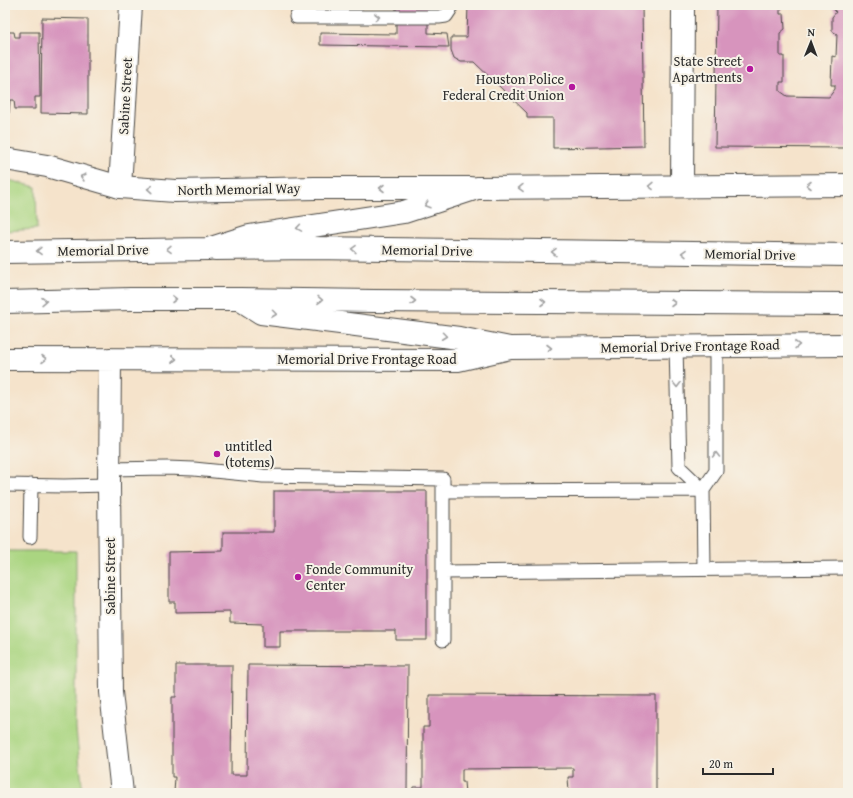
<svg xmlns="http://www.w3.org/2000/svg" width="853" height="798" font-family="'Gentium Book Plus',serif">
  <style>
    .green { fill: #aad581; stroke: #6a8056 }
    .building { fill: #d794bd }
    .lines { fill: none; stroke-linecap: round; stroke-linejoin: round }
    .service-casing { stroke: #494743; stroke-width: 15 }
    .minor-casing { stroke: #494743; stroke-width: 24 }
    .tertiary-casing { stroke: #494743; stroke-width: 24 }
    .secondary-casing { stroke: #494743; stroke-width: 24 }
    .primary-casing { stroke: #494743; stroke-width: 24 }
    .service { stroke: #fff; stroke-width: 13 }
    .minor { stroke: #fff; stroke-width: 22 }
    .tertiary { stroke: #fff; stroke-width: 22 }
    .secondary { stroke: #fff; stroke-width: 22 }
    .primary { stroke: #fff; stroke-width: 22 }
    .oneway { stroke: #a0a0a0 }
    .poi-dot { fill: #b5179e; stroke: #f7f3e8; stroke-width: 1.5 }
    .labels { text-anchor: middle; dominant-baseline: central; stroke-width: 4; stroke-linejoin: round; paint-order: stroke }
    .poi-label { font-size: 14px; fill: #2b2b2b; stroke: #f7f3e8; text-anchor: end }
    .street-label { font-size: 14px; fill: #2b2b2b; stroke: #f7f3e8 }
  </style>
  <rect width="100%" height="100%" fill="#f7f3e8"/>
  <filter id="ink" filterUnits="userSpaceOnUse"><feTurbulence type="fractalNoise" baseFrequency=".025" numOctaves="2"/><feDisplacementMap in="SourceGraphic" scale="8" xChannelSelector="R" yChannelSelector="G"/><feConvolveMatrix kernelMatrix="1 2 1 2 8 2 1 2 1" color-interpolation-filters="sRGB"/></filter>
  <filter id="wash" filterUnits="userSpaceOnUse"><feTurbulence type="fractalNoise" baseFrequency=".012" numOctaves="4" result="noise"/><feDisplacementMap in="SourceGraphic" scale="16" xChannelSelector="R" yChannelSelector="G"/><feGaussianBlur stdDeviation="0.9" result="paint"/><feColorMatrix in="noise" values="0 0 0 0 0 0 0 0 0 0 0 0 0 0 0 0 0 1.4 0 .05"/><feComposite in="paint" operator="in"/></filter>
  <g filter="url(#wash)">
    <rect width="100%" height="100%" fill="#f5e3cb"/>
    <path class="green" d="M 5,179 L 36,187 L 37,229 L 5,231 Z
      M 5,551 L 76,551 L 76,730 L 83,793 L 5,793 Z"/>
    <g id="blocks">
      <path class="building" d="M 396,5 L 428,5 L 428,33 L 447,34 L 449,47 L 320,45 L 320,33 L 396,34 Z
        M 468,5 L 642,5 L 644,146 L 553,148 L 553,118 L 527,118 L 527,113 L 474,62 L 461,62 L 454,58 L 451,50 L 451,37 L 467,37 Z
        M 717,5 L 786,5 L 780,10 L 780,14 L 784,14 L 785,29 L 780,33 L 780,56 L 784,56 L 784,82 L 780,82 L 780,91 L 787,96 L 829,97 L 835,89 L 835,85 L 831,85 L 832,56 L 836,57 L 837,34 L 832,31 L 832,17 L 836,12 L 830,5 L 848,5 L 848,148 L 715,147 Z
        M 42,18 L 88,19 L 88,114 L 41,113 Z
        M 5,32 L 14,32 L 15,37 L 19,37 L 19,32 L 39,32 L 40,97 L 35,97 L 35,109 L 15,109 L 14,100 L 10,100 L 9,113 L 5,113 Z
        M 274,491 L 427,491 L 427,640 L 396,640 L 396,631 L 280,631 L 280,647 L 263,647 L 263,624 L 230,623 L 230,612 L 175,613 L 175,602 L 169,602 L 169,552 L 223,551 L 223,532 L 274,532 Z
        M 176,665 L 232,665 L 231,775 L 247,775 L 248,665 L 408,666 L 407,793 L 174,793 L 175,777 L 172,777 L 172,697 L 176,697 Z
        M 429,695 L 656,696 L 656,793 L 569,793 L 568,777 L 573,777 L 573,768 L 462,769 L 462,782 L 464,782 L 465,793 L 412,793 L 413,787 L 423,787 L 423,727 L 429,727 Z"/>
    </g>
  </g>
  <g filter="url(#ink)">
    <use href="#blocks" fill-opacity="0" stroke="#494743" stroke-width="1"/>
    <g class="lines">
      <g class="service-casing">
        <path id="service" d="M 296,17 L 439,17 L 446,16 L 450,10 L 450,5
          M 676,346 L 679,467 L 703,490
          M 109,469 L 167,468 L 194,469 L 263,476 L 443,479 L 443,491 L 703,490
          M 5,485 L 64,486 L 109,485
          M 443,491 L 443,640
          M 30,537 L 31,485
          M 704,569 L 703,490 L 716,471 L 716,346
          M 443,572 L 848,568"/>
      </g>
      <g class="minor-casing">
        <path id="minor" d="M 682,186 L 683,5
          M 120,187 L 131,5"/>
      </g>
      <g class="tertiary-casing">
        <path id="tertiary" d="M 5,159 L 47,166 L 120,187 L 175,191 L 315,188 L 470,188
          M 5,359 L 458,360 L 510,348
          M 110,359 L 109,485 L 111,692 L 122,793"/>
      </g>
      <g class="secondary-casing">
        <path id="secondary" d="M 215,249 L 312,248 L 848,255
          M 239,299 L 374,301 L 848,304"/>
      </g>
      <g class="primary-casing">
        <path id="primary" d="M 5,252 L 208,249 L 249,236 L 404,212 L 477,188 L 848,185
          M 5,302 L 131,299 L 239,299 L 261,313 L 459,338 L 510,348 L 848,345"/>
      </g>
      <use href="#service" class="service"/>
      <use href="#minor" class="minor"/>
      <use href="#tertiary" class="tertiary"/>
      <use href="#secondary" class="secondary"/>
      <use href="#primary" class="primary"/>
    </g>
    <defs><path id="oneway-chevron" d="M-2-3.5L2.5 0L-2 3.5" fill="none" stroke-width="1.6" stroke-linecap="round" stroke-linejoin="round"/></defs>
    <g class="oneway">
      <use href="#oneway-chevron" transform="translate(377 17)"/>
      <use href="#oneway-chevron" transform="translate(83 177) rotate(-164)"/>
      <use href="#oneway-chevron" transform="translate(809 185) rotate(180)"/>
      <use href="#oneway-chevron" transform="translate(651 186) rotate(179)"/>
      <use href="#oneway-chevron" transform="translate(382 188) rotate(-180)"/>
      <use href="#oneway-chevron" transform="translate(521 188) rotate(179)"/>
      <use href="#oneway-chevron" transform="translate(150 189) rotate(-176)"/>
      <use href="#oneway-chevron" transform="translate(427 205) rotate(162)"/>
      <use href="#oneway-chevron" transform="translate(299 228) rotate(171)"/>
      <use href="#oneway-chevron" transform="translate(169 249) rotate(179)"/>
      <use href="#oneway-chevron" transform="translate(354 249) rotate(-179)"/>
      <use href="#oneway-chevron" transform="translate(39 251) rotate(179)"/>
      <use href="#oneway-chevron" transform="translate(554 252) rotate(-179)"/>
      <use href="#oneway-chevron" transform="translate(684 253) rotate(-179)"/>
      <use href="#oneway-chevron" transform="translate(174 299)"/>
      <use href="#oneway-chevron" transform="translate(320 300) rotate(1)"/>
      <use href="#oneway-chevron" transform="translate(44 301) rotate(-1)"/>
      <use href="#oneway-chevron" transform="translate(413 301)"/>
      <use href="#oneway-chevron" transform="translate(543 302)"/>
      <use href="#oneway-chevron" transform="translate(673 303)"/>
      <use href="#oneway-chevron" transform="translate(274 314) rotate(7)"/>
      <use href="#oneway-chevron" transform="translate(444 336) rotate(7)"/>
      <use href="#oneway-chevron" transform="translate(797 345) rotate(-1)"/>
      <use href="#oneway-chevron" transform="translate(549 348)"/>
      <use href="#oneway-chevron" transform="translate(44 359)"/>
      <use href="#oneway-chevron" transform="translate(174 359)"/>
      <use href="#oneway-chevron" transform="translate(677 385) rotate(89)"/>
      <use href="#oneway-chevron" transform="translate(716 455) rotate(-90)"/>
    </g>
  </g>
  <g class="poi-dot">
    <circle cx="750" cy="69" r="4"/>
    <circle cx="572" cy="87" r="4"/>
    <circle cx="217" cy="454" r="4"/>
    <circle cx="298" cy="577" r="4"/>
  </g>
  <g class="labels">
    <g class="poi-label">
      <text x="742" y="61">State Street<tspan x="742" dy="16">Apartments</tspan></text>
      <text x="564" y="79">Houston Police<tspan x="564" dy="16">Federal Credit Union</tspan></text>
      <text x="225" y="446" text-anchor="start">untitled<tspan x="225" dy="16">(totems)</tspan></text>
      <text x="306" y="569" text-anchor="start">Fonde Community<tspan x="306" dy="16">Center</tspan></text>
    </g>
    <g class="street-label">
      <text transform="translate(125 96) rotate(-87)">Sabine Street</text>
      <text transform="translate(239 189) rotate(-1)">North Memorial Way</text>
      <text transform="translate(103 250) rotate(-1)">Memorial Drive</text>
      <text transform="translate(427 250) rotate(1)">Memorial Drive</text>
      <text transform="translate(750 254) rotate(1)">Memorial Drive</text>
      <text transform="translate(690 346) rotate(-1)">Memorial Drive Frontage Road</text>
      <text x="367" y="359">Memorial Drive Frontage Road</text>
      <text transform="translate(110 576) rotate(-90)">Sabine Street</text>
    </g>
  </g>
  <rect width="853" height="798" fill="none" stroke="#f7f3e8" stroke-width="20"/>
  <g transform="translate(811 42) rotate(1)" stroke="#f7f3e8" stroke-width="3" paint-order="stroke">
  <path d="M0-3L7 15L0 10L-7 15Z" fill="#2b2b2b"/>
  <text y="-6" font-size="11" font-weight="bold" text-anchor="middle" fill="#2b2b2b">N</text>
  </g>
  <path d="M703 768v6h70v-6" fill="none" stroke="#2b2b2b" stroke-width="2"/>
  <text x="709" y="768" font-size="12" fill="#2b2b2b" stroke="#f7f3e8" stroke-width="3" paint-order="stroke">20 m</text>
</svg>
